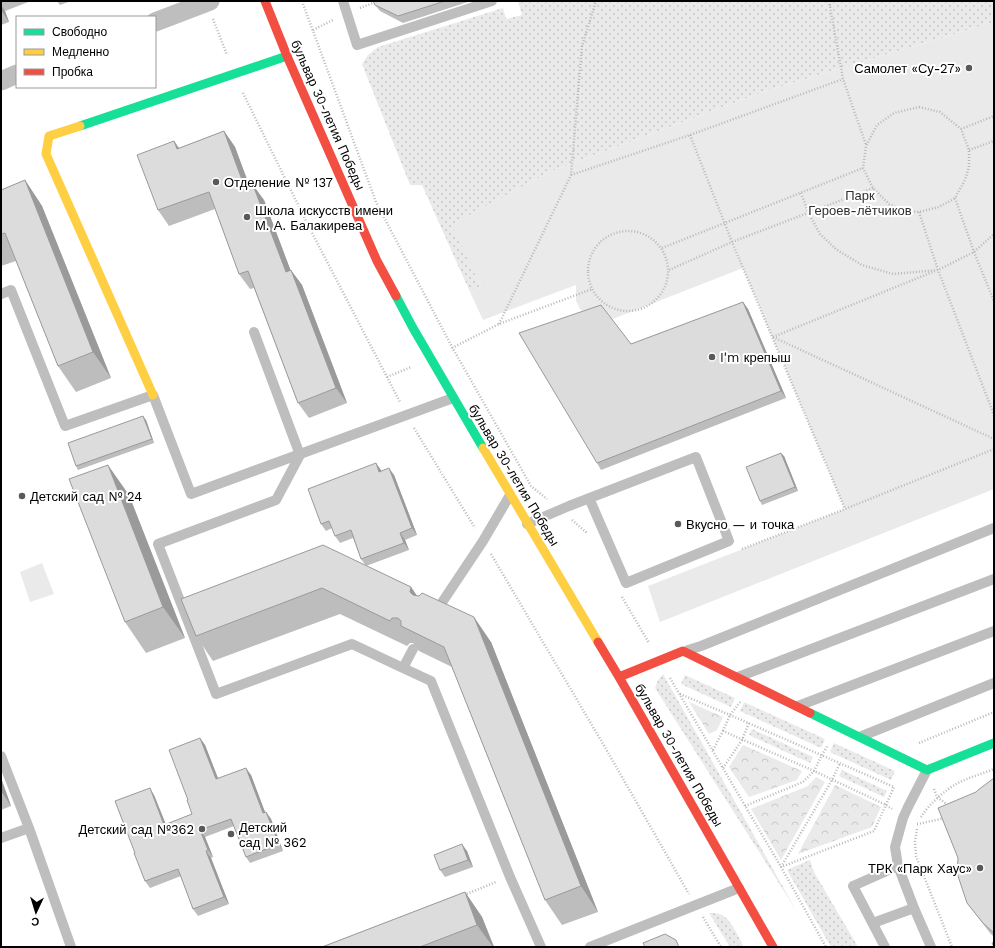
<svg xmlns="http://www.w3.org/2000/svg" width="995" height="948" font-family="'Work Sans',sans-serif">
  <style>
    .grass { fill: url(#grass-dots) }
    .forest { fill: url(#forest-crowns) }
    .green { fill: #eaeaea }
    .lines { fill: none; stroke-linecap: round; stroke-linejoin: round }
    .path { stroke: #b8b8b8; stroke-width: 2.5; stroke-dasharray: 1 2; stroke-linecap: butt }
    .lane { stroke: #bebebe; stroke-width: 10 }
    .street { stroke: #bebebe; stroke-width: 19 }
    .fast { stroke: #16e098; stroke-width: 9 }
    .slow { stroke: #ffcf43; stroke-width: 9 }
    .jam { stroke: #f24e42; stroke-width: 9 }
    .wall { fill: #bdbdbd }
    .shaded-wall { fill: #9a9a9a }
    .building { fill: #dcdcdc; stroke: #9a9a9a }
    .poi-dot { fill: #595959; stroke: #fff; stroke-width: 1.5 }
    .labels { text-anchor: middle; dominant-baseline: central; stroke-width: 4; stroke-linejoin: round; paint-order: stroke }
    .poi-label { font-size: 13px; fill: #000; stroke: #fff; text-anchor: start }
    .street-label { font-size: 13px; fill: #000; stroke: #fff }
    .park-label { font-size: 13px; fill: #2f2f2f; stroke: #fff }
  </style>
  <defs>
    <pattern id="grass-dots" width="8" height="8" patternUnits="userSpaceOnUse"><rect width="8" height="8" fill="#eaeaea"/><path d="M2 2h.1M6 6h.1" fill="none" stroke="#c7c7c7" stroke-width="1.8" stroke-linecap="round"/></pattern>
    <pattern id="forest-crowns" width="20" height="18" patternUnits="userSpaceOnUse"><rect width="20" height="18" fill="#eaeaea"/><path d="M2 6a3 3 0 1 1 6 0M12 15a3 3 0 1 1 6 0" fill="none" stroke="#c7c7c7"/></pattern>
  </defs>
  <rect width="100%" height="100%" fill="#fff"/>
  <path class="grass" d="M 518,1 L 994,1 L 994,22 L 769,90 L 549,172 L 452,225 L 481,286 L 470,292 L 422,185 L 410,185 L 362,64 L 368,55 L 378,47 L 503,8 L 506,19 L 522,15 Z
    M 663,674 L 796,910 L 655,688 L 658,680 Z
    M 685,675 L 735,698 L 731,707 L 681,684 Z
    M 744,702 L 825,739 L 821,748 L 740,711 Z
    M 752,729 L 813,757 L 810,763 L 749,735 Z
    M 834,743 L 895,771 L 891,780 L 830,752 Z
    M 842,770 L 887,791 L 884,797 L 839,776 Z
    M 810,860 L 814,872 L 858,947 L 831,947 L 787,870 Z
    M 709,913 C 713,913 718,913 722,915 C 731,919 739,938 744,947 L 730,947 Z"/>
  <path class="forest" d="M 689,702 L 723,717 L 717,730 L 709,734 Z
    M 743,745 L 802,771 L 797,780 L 749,797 L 729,767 Z
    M 816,777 L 825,782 L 781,860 L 751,809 L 808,786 Z
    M 835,785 L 881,807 L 872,827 L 798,854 Z"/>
  <path class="green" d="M 994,22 L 994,489 L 660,622 L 648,586 L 845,509 L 743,268 L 600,324 L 580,309 L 576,301 L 576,285 L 483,320 L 470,292 L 481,286 L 451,225 L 549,172 L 769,90 Z
    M 42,563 L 54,594 L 30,602 L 20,572 Z"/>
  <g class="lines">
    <path class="path" d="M 302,1 L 376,202 L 452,347 L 531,486 L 547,499
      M 829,1 L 843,79 L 866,145
      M 360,8 L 376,2
      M 213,19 L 227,55
      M 313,30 L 333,20
      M 243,93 L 310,229 L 400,402
      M 919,107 L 940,112 L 961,129 L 969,150 L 969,167 L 965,180 L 955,198 L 939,207 L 919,212 L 905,211 L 889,204 L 873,188 L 863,168 L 866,146 L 877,125 L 894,113 Z
      M 961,129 L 994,116
      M 690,135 L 732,242 L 845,509
      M 969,150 L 994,141
      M 571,175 L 690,135 L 843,79
      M 801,193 L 808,212 L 820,234 L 837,250 L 862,265 L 893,274 L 938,270 L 974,252 L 994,234
      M 955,198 L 974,252 L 994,301
      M 919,212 L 938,270 L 994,415
      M588 271a40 40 0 1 1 80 0a40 40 0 1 1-80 0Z
      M 662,248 L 863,168
      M 669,270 L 732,242 L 873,188
      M 499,324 L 571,175 L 582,46 L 596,1
      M 773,337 L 994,439
      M 773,337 L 935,271
      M 452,348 L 499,324 L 592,289
      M 387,377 L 411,367
      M 414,428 L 475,528
      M 572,520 L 587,533
      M 742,549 L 845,509 L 994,449
      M 491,554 L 606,749 L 689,894
      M 622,597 L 649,643
      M 670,678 L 781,867 L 826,947
      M 680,694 L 730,715 L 894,787 L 874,831 L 781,867
      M 723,731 L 730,715 L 741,701
      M 919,743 L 994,712
      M 713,750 L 723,731 L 814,771 L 886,805 L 892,809
      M 723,768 L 742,740 L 749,723
      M 934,789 L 937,797 L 948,805
      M 745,806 L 803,782 L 814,771 L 822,755 L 828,745
      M 921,817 C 929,804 945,790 958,783 C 970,777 982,774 994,769
      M 917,824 L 918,824 L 945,818
      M 917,829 L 915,841 L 916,856 L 952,947
      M 781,867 L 832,780 L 840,763
      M 464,895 L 496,882
      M 703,917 L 721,947"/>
    <path class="lane" d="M 343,1 L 357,45 L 492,1
      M 1,294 L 11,290 L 65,426 L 153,395 L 191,494 L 453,398
      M 254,332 L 300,455 L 276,500 L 158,544 L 216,694 L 352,644 L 403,668
      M 527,524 L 569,506 L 696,457 L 729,541 L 626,583 L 589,498
      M 435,613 L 483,541 L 510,495
      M 413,649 L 403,668 L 431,681 L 510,877 L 541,947
      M 688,650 L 701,646 L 994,528
      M 738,677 L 994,579
      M 798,706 L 994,631
      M 862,736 L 994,683
      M 1,756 L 29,828 L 71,947
      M 1,838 L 29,828
      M 898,866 L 895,847 L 903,818 L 908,807 L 927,770
      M 873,923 L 914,908
      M 590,947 L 739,888
      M 885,947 L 853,886 L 898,866 L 914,908 L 931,947"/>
    <path class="street" d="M 155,22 L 210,1
      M 1,81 L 17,74"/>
    <path class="fast" d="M 80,126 L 287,56
      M 396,296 L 413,328 L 483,448
      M 810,713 L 927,770 L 994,743"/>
    <path class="slow" d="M 80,126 L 49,136 L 46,154 L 153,395
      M 483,448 L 598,642"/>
    <path class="jam" d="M 265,1 L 287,56 L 377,261 L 396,296
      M 598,642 L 619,677 L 773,947
      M 619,677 L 683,651 L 810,713"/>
  </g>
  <path class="wall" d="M 1,1 L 31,1 L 5,11 L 9,22 L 1,25 Z
    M 57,1 L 71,1 L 60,5 Z
    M 373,1 L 471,1 L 403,23 L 380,11 L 375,5 Z
    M 224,131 L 235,147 L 249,186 L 264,200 L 290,270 L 302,285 L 347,403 L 309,418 L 298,403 L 254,288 L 250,289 L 239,274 L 215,209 L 169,226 L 158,210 L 174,141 L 179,148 Z
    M 25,180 L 42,206 L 111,378 L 76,392 L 58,366 L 16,261 L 1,266 L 1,190 Z
    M 743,302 L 748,309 L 786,398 L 601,470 L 597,463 L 631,344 Z
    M 146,420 L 154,443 L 78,470 L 76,466 Z
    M 784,456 L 798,491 L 762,505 L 760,501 Z
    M 381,471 L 394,475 L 417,535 L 405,540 L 409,550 L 366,566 L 411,587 L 417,596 L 491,642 L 598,912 L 562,925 L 545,900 L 452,667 L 419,651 L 413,643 L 410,643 L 407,646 L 340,614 L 213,661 L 196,636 L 366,566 L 361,559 L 353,538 L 340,543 L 335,536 L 332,528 L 326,531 L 321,524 Z
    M 129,495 L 185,638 L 146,653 L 125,622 Z
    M 200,738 L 205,745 L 218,778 L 251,775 L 265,812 L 266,812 L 271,819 L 283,851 L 250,863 L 246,857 L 234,826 L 205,837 L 213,857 L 211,858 L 229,904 L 198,916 L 193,909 L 181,876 L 150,888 L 145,881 L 135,853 L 154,795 L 166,825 L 192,814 L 188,800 Z
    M 1,778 L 11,806 L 1,810 Z
    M 994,778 L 994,937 L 990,933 L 967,903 L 976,792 Z
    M 467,851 L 473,867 L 445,877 L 440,870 Z
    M 465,892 L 482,917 L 494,947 L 322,947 Z"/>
  <path class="shaded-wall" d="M 1,5 L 5,11 L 9,22 L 1,10 Z
    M 224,131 L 235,147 L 256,203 L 245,188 Z
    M 174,141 L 185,157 L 177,149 Z
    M 25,180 L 42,206 L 111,378 L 93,352 Z
    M 253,185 L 264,200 L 297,287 L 286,272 Z
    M 291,270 L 302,285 L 347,403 L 336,388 Z
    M 743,302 L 748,309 L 786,398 L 781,391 Z
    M 143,416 L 146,420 L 154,443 L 152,439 Z
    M 781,453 L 784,456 L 798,491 L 795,487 Z
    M 376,463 L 381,470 L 384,478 L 379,472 Z
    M 108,465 L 129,495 L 185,638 L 163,607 Z
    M 389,468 L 394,475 L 417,535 L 412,528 Z
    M 400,533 L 405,540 L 409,550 L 404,543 Z
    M 411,587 L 428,612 L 410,592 Z
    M 474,617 L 491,642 L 598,912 L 581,886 Z
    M 200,738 L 205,745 L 221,786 L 216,779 Z
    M 246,768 L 251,775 L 268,820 L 263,813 Z
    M 1,778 L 11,806 L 1,791 Z
    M 150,788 L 154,795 L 169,832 L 164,825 Z
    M 266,812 L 271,819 L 283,851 L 279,844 Z
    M 200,830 L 205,837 L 213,857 L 208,850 Z
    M 462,844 L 467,851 L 473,867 L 468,860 Z
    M 206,851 L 211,858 L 229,904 L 224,897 Z
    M 465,892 L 482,917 L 494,947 L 493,947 L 477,925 Z"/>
  <path class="building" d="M 373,1 L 445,1 L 398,16 L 375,5 Z
    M 224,131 L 245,188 L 253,185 L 286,272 L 291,270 L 336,388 L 298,403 L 248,271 L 239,274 L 209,192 L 158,210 L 137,155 L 174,141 L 177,149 Z
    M 25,180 L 93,352 L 58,366 L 5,233 L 1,234 L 1,190 Z
    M 743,302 L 781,391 L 597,463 L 519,333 L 601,305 L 631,344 Z
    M 143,416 L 152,439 L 76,466 L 68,443 Z
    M 781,453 L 795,487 L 760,501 L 746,467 Z
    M 376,463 L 379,472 L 389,468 L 412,528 L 400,533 L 404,543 L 361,559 L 351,530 L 335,536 L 329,521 L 321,524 L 308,489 Z
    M 108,465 L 163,607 L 125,622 L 69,479 Z
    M 323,545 L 411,587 L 410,592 L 413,595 L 419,596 L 422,593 L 474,617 L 581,886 L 545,900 L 444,647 L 401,626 L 401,621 L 398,618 L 392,618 L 390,621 L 322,588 L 196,636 L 181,599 Z
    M 200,738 L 216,779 L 246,768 L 263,813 L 266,812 L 279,844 L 246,857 L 231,819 L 200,830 L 208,850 L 206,851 L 224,897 L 193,909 L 178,869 L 145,881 L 134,853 L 135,853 L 115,801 L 150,788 L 164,825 L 192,814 L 187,800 L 188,800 L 169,750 Z
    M 994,778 L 994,933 L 983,923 L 967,903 L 957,873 L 958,858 L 938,808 L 976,792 L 978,790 Z
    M 462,844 L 468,860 L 440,870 L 434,855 Z
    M 465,892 L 477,925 L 420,947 L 322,947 Z
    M 665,934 L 676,940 L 679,947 L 645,947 L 643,943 Z
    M 994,942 L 994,947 L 992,943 Z"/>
  <g class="poi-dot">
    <circle cx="969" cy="68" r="4"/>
    <circle cx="216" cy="182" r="4"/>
    <circle cx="247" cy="217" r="4"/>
    <circle cx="712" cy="357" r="4"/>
    <circle cx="22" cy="496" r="4"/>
    <circle cx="678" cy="524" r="4"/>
    <circle cx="202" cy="829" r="4"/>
    <circle cx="231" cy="834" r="4"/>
    <circle cx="980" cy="868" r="4"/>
  </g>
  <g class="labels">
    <g class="poi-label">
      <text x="961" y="68" text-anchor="end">Самолет «Су-27»</text>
      <text x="224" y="182">Отделение № 137</text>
      <text x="255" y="210">Школа искусств имени<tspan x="255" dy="15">М. А. Балакирева</tspan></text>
      <text x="720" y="357">I'm крепыш</text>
      <text x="30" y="496">Детский сад № 24</text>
      <text x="686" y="524">Вкусно — и точка</text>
      <text x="239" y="827">Детский<tspan x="239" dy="15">сад № 362</tspan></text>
      <text x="194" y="829" text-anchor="end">Детский сад №362</text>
      <text x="972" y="868" text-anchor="end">ТРК «Парк Хаус»</text>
    </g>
    <g class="street-label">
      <text transform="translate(328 115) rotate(66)">бульвар 30-летия Победы</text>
      <text transform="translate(514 475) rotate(59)">бульвар 30-летия Победы</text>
      <text transform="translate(679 755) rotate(60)">бульвар 30-летия Победы</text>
    </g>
    <g class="park-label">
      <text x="860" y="195">Парк<tspan x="860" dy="15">Героев-лётчиков</tspan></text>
    </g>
  </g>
  <rect width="995" height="948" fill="none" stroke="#000000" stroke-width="4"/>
  <rect x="16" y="16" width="140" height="72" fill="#ffffff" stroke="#999999"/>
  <rect x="24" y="29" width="20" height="6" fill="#16e098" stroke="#999999"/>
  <text x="52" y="36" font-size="12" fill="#000000">Свободно</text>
  <rect x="24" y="49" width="20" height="6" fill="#ffcf43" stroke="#999999"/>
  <text x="52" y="56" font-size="12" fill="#000000">Медленно</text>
  <rect x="24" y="69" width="20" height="6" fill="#f24e42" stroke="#999999"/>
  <text x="52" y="76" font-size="12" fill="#000000">Пробка</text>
  <g transform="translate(36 912) rotate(184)" stroke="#ffffff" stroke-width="3" paint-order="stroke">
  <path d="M0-3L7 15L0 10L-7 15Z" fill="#000000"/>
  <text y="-6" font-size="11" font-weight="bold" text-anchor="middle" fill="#000000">С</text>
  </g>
</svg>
